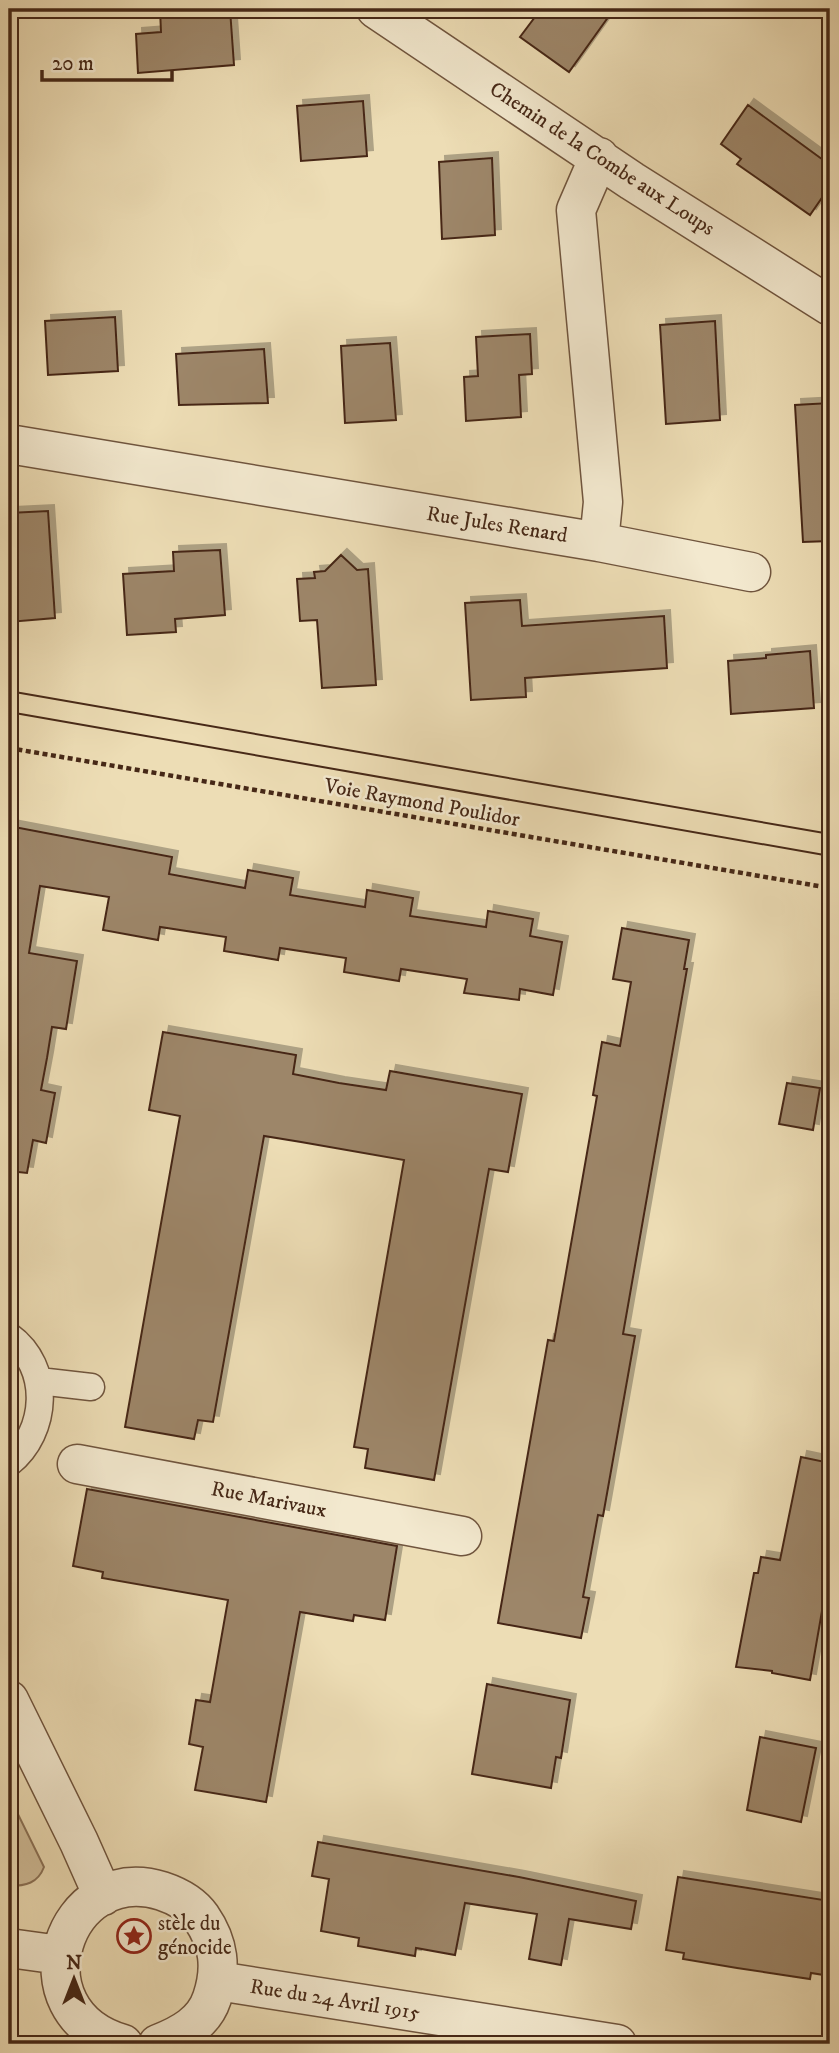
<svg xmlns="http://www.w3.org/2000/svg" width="839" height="2053" font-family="'IM FELL DW Pica',serif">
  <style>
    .green { fill: #d1be9a; stroke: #8c7358; stroke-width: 2 }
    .building { fill: #9d8669; stroke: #462817; stroke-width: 2; filter: url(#shadow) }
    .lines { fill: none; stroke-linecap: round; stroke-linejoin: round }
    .lane-casing { stroke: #70553e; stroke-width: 29 }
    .street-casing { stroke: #70553e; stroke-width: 41 }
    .path { stroke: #462817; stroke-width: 4.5; stroke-dasharray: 5 3.5; stroke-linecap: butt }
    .lane { stroke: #f3e9cf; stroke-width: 26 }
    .street { stroke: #f3e9cf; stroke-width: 38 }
    .tram { stroke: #462817; stroke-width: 2 }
    .labels { text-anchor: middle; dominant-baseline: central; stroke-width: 5; stroke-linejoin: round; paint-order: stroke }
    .street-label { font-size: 21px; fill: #462817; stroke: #f3e9cf }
    .poi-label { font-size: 21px; fill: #462817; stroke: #f3e9cf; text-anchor: start }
  </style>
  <defs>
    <filter id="shadow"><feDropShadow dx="6" dy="-6" stdDeviation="0" flood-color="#0004"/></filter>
  </defs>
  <rect width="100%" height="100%" fill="#edddb5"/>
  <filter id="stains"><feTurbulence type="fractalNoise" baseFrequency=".00286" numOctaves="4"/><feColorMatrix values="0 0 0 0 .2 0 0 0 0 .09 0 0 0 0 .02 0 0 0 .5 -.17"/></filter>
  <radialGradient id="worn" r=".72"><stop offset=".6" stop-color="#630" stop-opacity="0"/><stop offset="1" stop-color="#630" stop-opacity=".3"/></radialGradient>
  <path class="green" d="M 9,1796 L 44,1867 C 38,1883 26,1886 9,1886 Z"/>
  <path class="building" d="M 160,9 L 230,9 L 234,65 L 138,73 L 136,34 L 161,32 Z
    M 541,9 L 614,9 L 569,72 L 520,37 Z
    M 363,101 L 367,156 L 301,161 L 297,106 Z
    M 748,105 L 830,165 L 830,186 L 810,215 L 737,164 L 741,159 L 721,144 Z
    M 492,158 L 495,235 L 442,239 L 439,162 Z
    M 115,317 L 118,371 L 48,375 L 45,321 Z
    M 715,321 L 720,420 L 666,424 L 660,325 Z
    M 530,334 L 532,374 L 519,375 L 521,417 L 466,421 L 464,377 L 478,376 L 476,337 Z
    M 390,343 L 396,420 L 345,423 L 341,346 Z
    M 264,349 L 268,403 L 179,405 L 176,354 Z
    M 830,403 L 830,541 L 803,542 L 795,405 Z
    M 48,511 L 55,618 L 9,622 L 9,513 Z
    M 220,550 L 225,615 L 175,619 L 176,632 L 127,635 L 123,574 L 174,571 L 173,552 Z
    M 341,555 L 357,570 L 368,569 L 376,685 L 322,688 L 317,620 L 300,621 L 297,579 L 315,578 L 314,572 L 325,571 Z
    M 520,600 L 522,626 L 664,616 L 667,668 L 525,678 L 526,697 L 471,700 L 465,603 Z
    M 810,651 L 814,708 L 731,714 L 728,661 L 766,658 L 766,655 Z
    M 9,826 L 172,857 L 169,874 L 245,888 L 248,870 L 293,878 L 290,895 L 365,907 L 367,890 L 413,898 L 410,916 L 486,927 L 488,911 L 533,919 L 530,936 L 562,942 L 553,995 L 520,989 L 519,1000 L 464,993 L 467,979 L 401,969 L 399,981 L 344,972 L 346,958 L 280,948 L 278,960 L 224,951 L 226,937 L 160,927 L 158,940 L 103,930 L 109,897 L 40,886 L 29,953 L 77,961 L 66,1029 L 52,1027 L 47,1058 L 41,1090 L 55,1093 L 46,1143 L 33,1140 L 27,1173 L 9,1171 Z
    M 622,928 L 689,940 L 684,969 L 687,969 L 623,1334 L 635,1336 L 603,1516 L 598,1515 L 583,1597 L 589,1598 L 581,1638 L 498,1623 L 548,1340 L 554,1341 L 597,1096 L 593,1095 L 602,1042 L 620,1046 L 631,982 L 613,979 Z
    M 163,1032 L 296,1055 L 293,1074 L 339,1083 L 386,1090 L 390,1071 L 522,1094 L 508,1172 L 489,1169 L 434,1480 L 365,1468 L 368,1449 L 354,1447 L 404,1160 L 301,1142 L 264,1136 L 213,1422 L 198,1420 L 194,1439 L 125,1427 L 180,1116 L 149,1110 Z
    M 787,1083 L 820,1088 L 813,1130 L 779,1124 Z
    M 801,1457 L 830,1463 L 830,1613 L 822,1611 L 810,1680 L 772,1673 L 772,1671 L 736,1667 L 754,1573 L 758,1573 L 761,1557 L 780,1560 Z
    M 87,1489 L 397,1546 L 385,1620 L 354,1615 L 353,1621 L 300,1612 L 266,1802 L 195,1790 L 203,1747 L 189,1744 L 196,1700 L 210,1702 L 228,1600 L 102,1578 L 103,1572 L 73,1566 Z
    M 487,1684 L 570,1700 L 561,1758 L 556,1757 L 551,1788 L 472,1774 Z
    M 760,1737 L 816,1748 L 801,1822 L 747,1810 Z
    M 318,1842 L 519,1877 L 636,1901 L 631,1929 L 569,1919 L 561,1965 L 529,1959 L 537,1914 L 465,1903 L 455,1955 L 416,1948 L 415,1956 L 358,1946 L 359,1938 L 321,1931 L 329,1879 L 312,1876 Z
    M 678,1877 L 830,1901 L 830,1976 L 811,1973 L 810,1979 L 737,1968 L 683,1959 L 684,1953 L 666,1950 Z"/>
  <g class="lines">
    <g class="lane-casing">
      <path id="lane" d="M 9,1336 C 52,1367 48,1432 9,1463
        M 39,1381 L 91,1387"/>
    </g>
    <g class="street-casing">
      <path id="street" d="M 376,9 L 632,181 L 830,306
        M 9,444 L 599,542 L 603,502 L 576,210 L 599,157
        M 599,542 L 751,572
        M 77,1464 L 462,1536
        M 9,1700 L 79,1842 L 103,1896
        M 9,1948 L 60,1955
        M 218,1981 L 617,2044
        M 123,2044 C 12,2012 64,1860 162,1891 C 177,1896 192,1904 201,1917 C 219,1943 222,1968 212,1998 C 204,2023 181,2035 158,2044"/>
    </g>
    <path class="path" d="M 9,748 L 830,888"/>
    <use href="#lane" class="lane"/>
    <use href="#street" class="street"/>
    <path class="tram" d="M 9,691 L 830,834
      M 9,712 L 830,856"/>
  </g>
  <defs>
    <g id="sight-ring" transform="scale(1.75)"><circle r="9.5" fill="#f3e9cf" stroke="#8f2418" stroke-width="1.5"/><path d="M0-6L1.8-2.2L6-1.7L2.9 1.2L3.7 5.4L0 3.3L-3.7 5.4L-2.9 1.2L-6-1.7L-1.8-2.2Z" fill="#8f2418"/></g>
  </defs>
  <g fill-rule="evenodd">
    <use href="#sight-ring" x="134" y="1936"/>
  </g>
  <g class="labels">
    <g class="street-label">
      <text transform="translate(602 159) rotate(33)">Chemin de la Combe aux Loups</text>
      <text transform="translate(497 525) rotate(9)">Rue Jules Renard</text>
      <text transform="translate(422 803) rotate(10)">Voie Raymond Poulidor</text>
      <text transform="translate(269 1500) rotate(11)">Rue Marivaux</text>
      <text transform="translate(335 2000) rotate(9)">Rue du 24 Avril 1915</text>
    </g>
    <g class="poi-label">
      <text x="158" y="1924">stèle du<tspan x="158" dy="24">génocide</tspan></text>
    </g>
  </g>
  <rect width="839" height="2053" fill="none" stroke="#edddb5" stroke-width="35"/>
  <rect x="10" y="10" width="818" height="2032" fill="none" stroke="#462817" stroke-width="3.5"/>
  <rect x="18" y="18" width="804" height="2018" fill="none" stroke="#462817" stroke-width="2"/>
  <g transform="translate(74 1979)" stroke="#f3e9cf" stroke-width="5" paint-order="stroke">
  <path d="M0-5L12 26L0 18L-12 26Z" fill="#462817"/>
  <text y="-10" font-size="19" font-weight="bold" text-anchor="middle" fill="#462817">N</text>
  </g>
  <path d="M42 70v10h130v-10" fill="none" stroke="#462817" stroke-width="3.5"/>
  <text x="52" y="70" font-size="21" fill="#462817" stroke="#f3e9cf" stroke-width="5" paint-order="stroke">20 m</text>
  <rect width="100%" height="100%" filter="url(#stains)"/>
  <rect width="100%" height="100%" fill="url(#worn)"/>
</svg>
